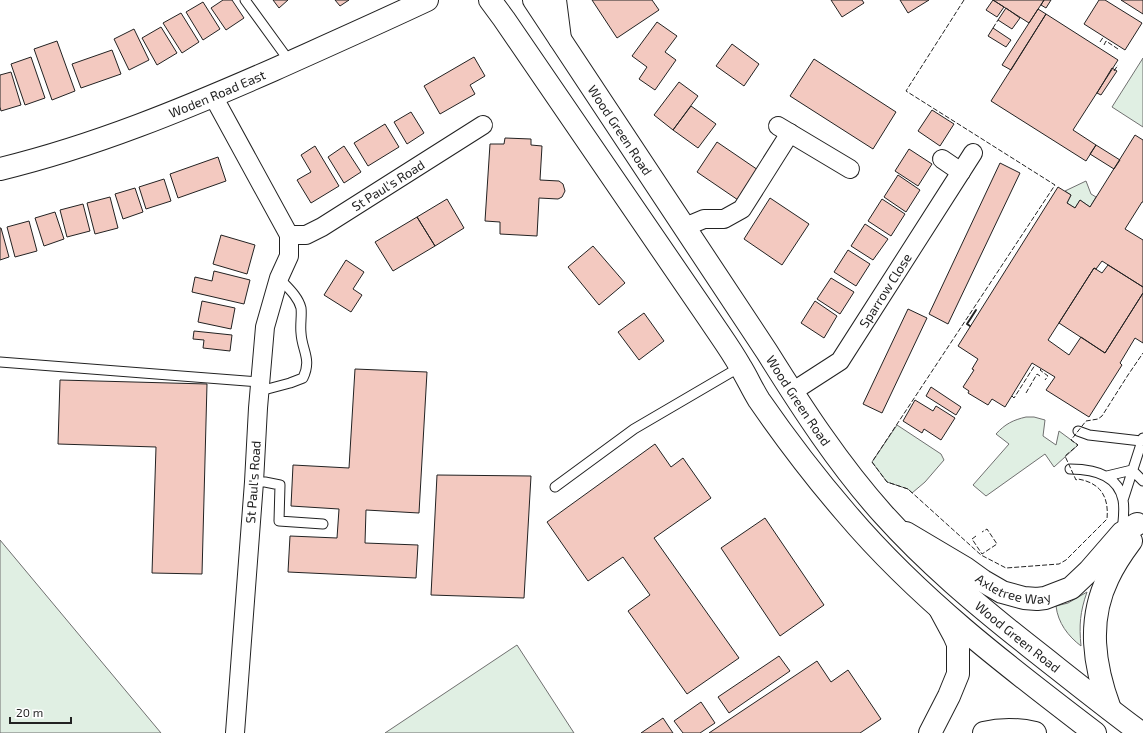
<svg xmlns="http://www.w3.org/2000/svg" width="1143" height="733" font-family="'Exo 2',sans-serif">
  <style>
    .green { fill: #e0efe3; stroke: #6f6f6f }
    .building { fill: #f3c9c0; stroke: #222 }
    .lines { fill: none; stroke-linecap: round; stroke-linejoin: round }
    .service-casing { stroke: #222; stroke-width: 11 }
    .minor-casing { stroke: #222; stroke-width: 20 }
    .tertiary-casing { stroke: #222; stroke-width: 24 }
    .trunk-casing { stroke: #222; stroke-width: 24 }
    .service { stroke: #fff; stroke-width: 9 }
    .minor { stroke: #fff; stroke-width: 18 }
    .tertiary { stroke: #fff; stroke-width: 22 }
    .trunk { stroke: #fff; stroke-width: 22 }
    .fence { stroke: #222; stroke-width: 1; stroke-dasharray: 5 2; stroke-linecap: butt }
    .wall { stroke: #222; stroke-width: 2 }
    .labels { text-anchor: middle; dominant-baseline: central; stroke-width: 3; stroke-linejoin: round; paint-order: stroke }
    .street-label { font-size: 13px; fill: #222; stroke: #fff }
  </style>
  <rect width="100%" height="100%" fill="#fff"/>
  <path class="green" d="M 1143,58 L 1143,127 L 1112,107 Z
    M 1086,181 L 1091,194 L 1096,197 L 1090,207 L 1080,200 L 1075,208 L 1067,203 L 1071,195 L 1065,191 Z
    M 1026,417 L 1034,417 L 1045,420 L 1043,436 L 1056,445 L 1059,431 L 1078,445 L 1054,467 L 1045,454 L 986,496 L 973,485 L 1009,444 L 996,434 C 1005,424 1013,420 1026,417 Z
    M 897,425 L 941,454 L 944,460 L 925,482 L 912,493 L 908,489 L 887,482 L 872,462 Z
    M 0,540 L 161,733 L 0,733 Z
    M 1087,592 C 1080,612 1079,625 1081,646 C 1068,636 1058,623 1056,606 L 1068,603 Z
    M 517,645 L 574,733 L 385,733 Z"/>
  <path class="building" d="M 223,0 L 232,0 L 244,18 L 226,30 L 211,8 Z
    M 273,0 L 288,0 L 279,8 Z
    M 335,0 L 349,0 L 340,6 Z
    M 592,0 L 652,0 L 659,10 L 617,38 Z
    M 831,0 L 862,0 L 864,3 L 842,17 Z
    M 900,0 L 929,0 L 908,13 Z
    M 993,0 L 1044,0 L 1029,23 Z
    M 993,0 L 1004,7 L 997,17 L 986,10 Z
    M 1044,0 L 1051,0 L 1046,8 L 1041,5 Z
    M 1099,0 L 1105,0 L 1142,23 L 1125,50 L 1084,24 Z
    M 1121,0 L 1143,0 L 1143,14 Z
    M 203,2 L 220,29 L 203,40 L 186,12 Z
    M 1006,8 L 1020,18 L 1012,29 L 998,20 Z
    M 1038,9 L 1046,14 L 1011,70 L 1002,65 Z
    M 181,13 L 199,42 L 182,53 L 163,23 Z
    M 1046,14 L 1118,60 L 1073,130 L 1096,145 L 1086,161 L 991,101 Z
    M 657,22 L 677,36 L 665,52 L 676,60 L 655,90 L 639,79 L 647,67 L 632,56 Z
    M 161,27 L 177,53 L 157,65 L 142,38 Z
    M 993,28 L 1011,40 L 1006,47 L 988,36 Z
    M 134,29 L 149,60 L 129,70 L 114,39 Z
    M 57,41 L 75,91 L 52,100 L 34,49 Z
    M 732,44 L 759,64 L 744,86 L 716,66 Z
    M 112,50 L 121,74 L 81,88 L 72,64 Z
    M 31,57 L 45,98 L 25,105 L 11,64 Z
    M 474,57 L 485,76 L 470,85 L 475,94 L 440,114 L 424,86 Z
    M 814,59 L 896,112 L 873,149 L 790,96 Z
    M 1112,68 L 1117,71 L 1101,95 L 1097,93 Z
    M 11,72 L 21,105 L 1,111 L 0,107 L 0,75 Z
    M 679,82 L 698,96 L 673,130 L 654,115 Z
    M 691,106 L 716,124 L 698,148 L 673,130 Z
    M 932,110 L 954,124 L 940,146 L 918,131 Z
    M 411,112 L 424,133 L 407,144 L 394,122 Z
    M 385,124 L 399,147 L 368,166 L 354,143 Z
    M 1135,135 L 1143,140 L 1143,202 L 1142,202 L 1125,229 L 1143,240 L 1143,287 L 1102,261 L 1096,269 L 1094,268 L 1048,340 L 1069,355 L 1081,337 L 1105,353 L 1143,293 L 1143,343 L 1135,338 L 1120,363 L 1122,365 L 1089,417 L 1046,390 L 1055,377 L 1032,363 L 1005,407 L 992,399 L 988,405 L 968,393 L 969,391 L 963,387 L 974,370 L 972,369 L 978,359 L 958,346 L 1058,187 L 1071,195 L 1067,203 L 1075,208 L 1080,200 L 1090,207 Z
    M 505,138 L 531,139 L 531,145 L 542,146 L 540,180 L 559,181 L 563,184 L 565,191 L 562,197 L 558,199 L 539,198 L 537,236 L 500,234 L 500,222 L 485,221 L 490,144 L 504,144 Z
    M 717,142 L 761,172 L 741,202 L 697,172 Z
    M 1096,145 L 1120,160 L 1114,169 L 1090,154 Z
    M 315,146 L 339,186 L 311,203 L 297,180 L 311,172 L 301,155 Z
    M 344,146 L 361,172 L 344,183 L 328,157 Z
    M 909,149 L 932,164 L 918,186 L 895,171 Z
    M 218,157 L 226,181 L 178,198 L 170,174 Z
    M 1000,163 L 1020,173 L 948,324 L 929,314 Z
    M 898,175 L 920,190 L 906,212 L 884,197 Z
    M 164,179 L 171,201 L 146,209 L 139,187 Z
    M 135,188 L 143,212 L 123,219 L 115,194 Z
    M 110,197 L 118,228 L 95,234 L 87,203 Z
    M 770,198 L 809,224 L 782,265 L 744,239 Z
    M 447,199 L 464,228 L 435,246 L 417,217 Z
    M 882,199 L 905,214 L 891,236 L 868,221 Z
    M 83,204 L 90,231 L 67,237 L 60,210 Z
    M 55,212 L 64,239 L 44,246 L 35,218 Z
    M 417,217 L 435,246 L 393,271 L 375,242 Z
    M 29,221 L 37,251 L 15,257 L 7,227 Z
    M 865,224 L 888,239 L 873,260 L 851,246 Z
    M 0,228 L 1,228 L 9,257 L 0,260 Z
    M 221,235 L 255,245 L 247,274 L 213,264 Z
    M 593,246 L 625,283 L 599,305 L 568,267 Z
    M 848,250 L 870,264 L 856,286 L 834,272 Z
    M 346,260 L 364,272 L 353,289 L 362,295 L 351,312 L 324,295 Z
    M 1108,265 L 1143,287 L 1143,293 L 1105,353 L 1059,323 L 1094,268 L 1102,273 Z
    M 214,271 L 250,280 L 244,304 L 192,292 L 195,277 L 212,281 Z
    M 831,278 L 854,292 L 840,314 L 817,299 Z
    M 202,301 L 235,308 L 231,329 L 198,322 Z
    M 815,301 L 837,316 L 824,338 L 801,323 Z
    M 908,309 L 927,318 L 882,413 L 863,404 Z
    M 644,313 L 664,341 L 639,360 L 618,332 Z
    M 194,331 L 232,335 L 230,351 L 203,348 L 204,340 L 193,339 Z
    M 355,369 L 427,372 L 419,513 L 366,510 L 365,543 L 418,545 L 416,578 L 288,572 L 290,536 L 337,538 L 339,509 L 291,506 L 293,465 L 349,468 Z
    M 60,380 L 207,384 L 202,574 L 152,573 L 156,447 L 58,444 Z
    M 931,387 L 961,407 L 956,415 L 926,396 Z
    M 915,400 L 933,411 L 936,406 L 955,418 L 941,440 L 924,429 L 922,433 L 903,421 Z
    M 655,444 L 671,467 L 683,458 L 711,498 L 654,538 L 739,658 L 687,694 L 628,611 L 650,595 L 623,557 L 588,581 L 547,522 Z
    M 437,475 L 531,476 L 524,598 L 431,595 Z
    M 765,518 L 824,605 L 780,636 L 721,548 Z
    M 779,656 L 790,671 L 729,713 L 718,697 Z
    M 817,661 L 831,682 L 848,670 L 881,719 L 860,733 L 709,733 Z
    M 701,702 L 715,723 L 700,733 L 683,733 L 674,721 Z
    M 663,718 L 673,733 L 641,733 Z"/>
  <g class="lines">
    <g class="service-casing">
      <path id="service" d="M 245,0 L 290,62
        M 0,362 L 260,382
        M 260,391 L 290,383 L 303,378 C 312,359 302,351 301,333 C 300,325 302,315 301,308 C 298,296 287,287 279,278
        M 1078,431 L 1089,435 L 1141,441
        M 1070,469 C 1092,469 1118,474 1123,500 C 1125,510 1123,521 1122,532
        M 1132,470 L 1143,481
        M 1107,476 L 1132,470
        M 254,482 L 265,482 L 280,485 L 279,521 L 323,524
        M 555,487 L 634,429 L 740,367
        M 1123,500 L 1143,438"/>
    </g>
    <g class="minor-casing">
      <g id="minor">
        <path d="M 213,96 L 289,235 L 289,256 L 279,278 L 265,327 L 258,408 L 254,482 L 235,733"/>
        <path d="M 778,126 L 850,169"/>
        <path d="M 942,159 L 961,172"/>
        <path d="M 685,227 L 704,219 L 724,219 L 742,209 L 790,133"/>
        <path id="s1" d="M 289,235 L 306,235 L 322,227 L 483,125"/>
        <path id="s2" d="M 792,392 L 840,361 L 973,153"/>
      </g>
    </g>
    <g class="tertiary-casing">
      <g id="tertiary">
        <path d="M 555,0 L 560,39"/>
        <path id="s3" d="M 0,169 C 95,146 184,109 273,70 C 324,47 376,24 427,0"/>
        <path id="s4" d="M 906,533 L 965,568 L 983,581 L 1002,592 L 1024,598 L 1037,599 L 1045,598 L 1071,588 L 1089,571 L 1122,533 L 1137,524"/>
        <path d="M 1110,709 C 1094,666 1087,621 1108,578 C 1114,565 1122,553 1131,541"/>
        <path d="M 930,733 L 949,696 L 958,674 L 958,644 L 954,635 L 940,609"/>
        <path d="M 984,733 C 1000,729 1018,729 1035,733"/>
      </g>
    </g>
    <g class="trunk-casing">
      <g id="trunk">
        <path d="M 490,0 L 504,19 L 710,320 C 720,335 731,350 740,366 C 747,377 752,389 759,400 C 786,439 815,477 846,513 C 918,598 1007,666 1095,733"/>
        <path id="s5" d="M 534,0 L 767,352 C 802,408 839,465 883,514 C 927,563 977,605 1029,646 C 1066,675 1103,705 1141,733"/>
      </g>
    </g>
    <use href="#service" class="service"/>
    <use href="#minor" class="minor"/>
    <use href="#tertiary" class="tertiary"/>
    <use href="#trunk" class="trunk"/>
    <path class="fence" d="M 964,0 L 906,91 L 1055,185 L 872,462 L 887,482 L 908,489 L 981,555 L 1006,568 L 1059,564 L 1066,560 L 1107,519 C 1109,497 1101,483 1078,479 L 1076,480 L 1065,456 L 1078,445 L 1071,440 L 1086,421 L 1098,419 L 1102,416 L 1128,375 L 1143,353
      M 993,28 L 998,20
      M 1100,42 L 1104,36
      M 1104,45 L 1106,41 L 1118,49
      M 1114,71 L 1118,65
      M 1041,369 L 1040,370 L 1048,376 L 1045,380
      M 1026,393 L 1037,374 L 1040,376
      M 1012,396 L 1014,398 L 1035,365
      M 976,536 L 972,539 L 982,554 L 997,544 L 987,529 L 982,532"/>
    <path class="wall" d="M 970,326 L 967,324 L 976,310"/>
  </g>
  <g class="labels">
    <g class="street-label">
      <text stroke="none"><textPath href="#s3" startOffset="230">Woden Road East</textPath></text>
      <text stroke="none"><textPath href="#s5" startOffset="156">Wood Green Road</textPath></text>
      <text stroke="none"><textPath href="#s1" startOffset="113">St Paul's Road</textPath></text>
      <text stroke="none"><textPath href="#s2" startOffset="141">Sparrow Close</textPath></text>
      <text stroke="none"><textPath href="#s5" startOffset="480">Wood Green Road</textPath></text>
      <text transform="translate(253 482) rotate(-86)">St Paul's Road</text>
      <text stroke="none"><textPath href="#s4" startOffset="123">Axletree Way</textPath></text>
      <text stroke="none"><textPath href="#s5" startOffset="804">Wood Green Road</textPath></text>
    </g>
  </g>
  <path d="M10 717v6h61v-6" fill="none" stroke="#222222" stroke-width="2"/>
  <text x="16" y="717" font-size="12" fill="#222222" stroke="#ffffff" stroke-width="3" paint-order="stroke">20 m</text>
</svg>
